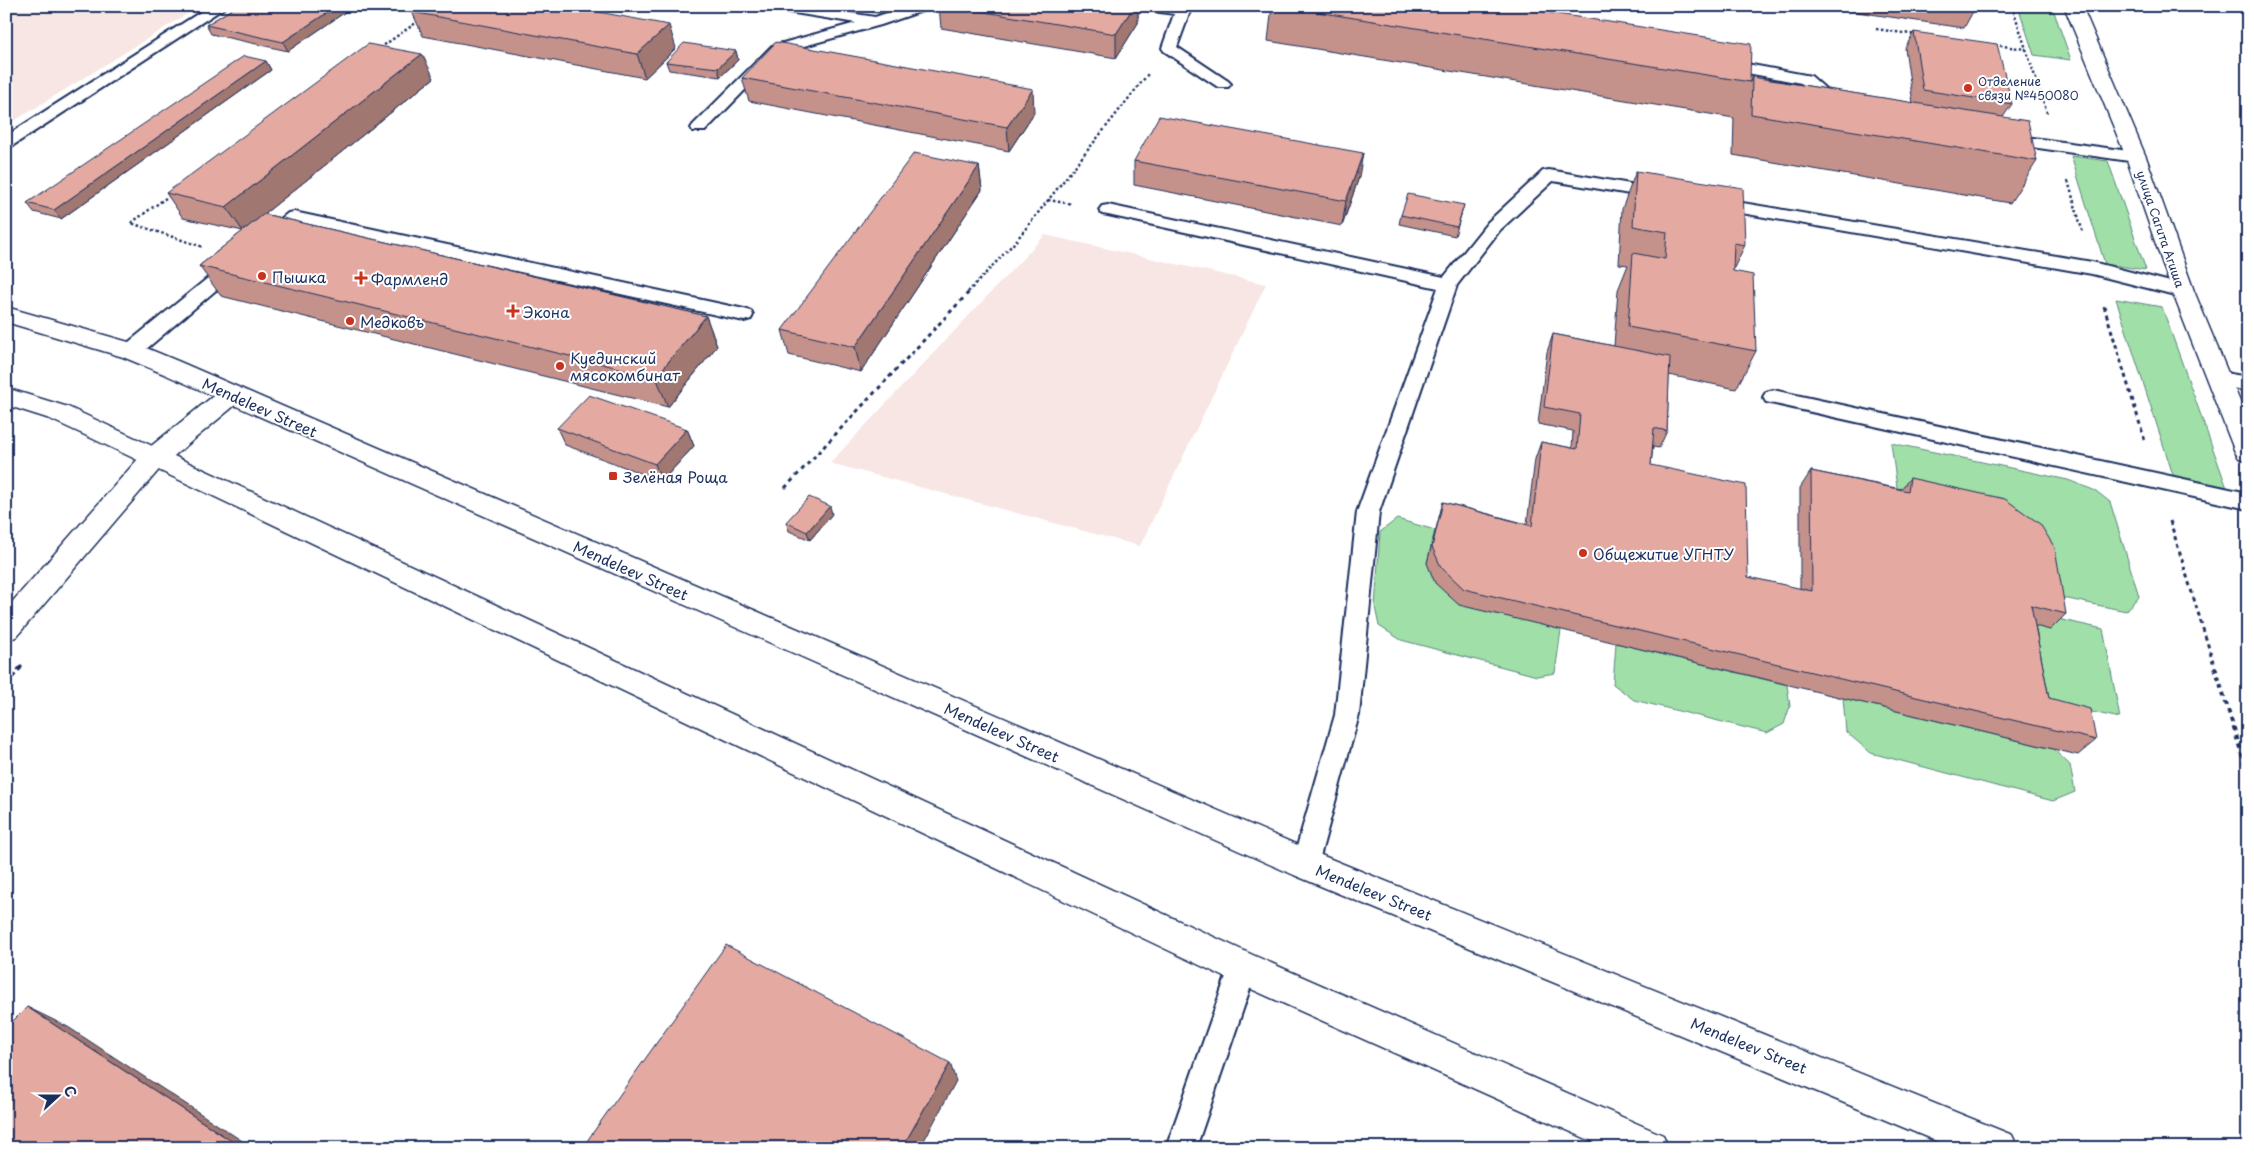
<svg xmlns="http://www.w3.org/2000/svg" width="2254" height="1154" font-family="'Playpen Sans',sans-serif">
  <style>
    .built { fill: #f7e6e3 }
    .green { fill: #a0dfa7; stroke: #5e8782 }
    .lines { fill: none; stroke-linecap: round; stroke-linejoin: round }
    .service-casing { stroke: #1b2f5e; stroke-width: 4 }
    .minor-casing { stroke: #1b2f5e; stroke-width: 3 }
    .secondary-casing { stroke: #1b2f5e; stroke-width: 3 }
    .path-far2 { stroke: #1b2f5e; stroke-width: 2.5; stroke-dasharray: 2.5 2.5; stroke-linecap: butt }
    .path-far1 { stroke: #1b2f5e; stroke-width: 3; stroke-dasharray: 4 4; stroke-linecap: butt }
    .path { stroke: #1b2f5e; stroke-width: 4; stroke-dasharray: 4.5 4.5; stroke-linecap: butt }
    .service { fill: #fff; fill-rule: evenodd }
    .minor { fill: #fff; fill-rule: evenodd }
    .secondary { fill: #fff; fill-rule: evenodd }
    .wall { fill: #c4928a; stroke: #1b2f5e }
    .shaded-wall { fill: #a07771; stroke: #1b2f5e }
    .building { fill: #e4aaa1; stroke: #1b2f5e }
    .poi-dot { fill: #c8321e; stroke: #fff; stroke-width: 2 }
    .labels { text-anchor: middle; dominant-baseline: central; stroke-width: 4; stroke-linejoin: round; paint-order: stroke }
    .far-poi-label { font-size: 12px; fill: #1b2f5e; stroke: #fff; text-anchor: start }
    .far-street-label { font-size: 12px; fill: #1b2f5e; stroke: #fff }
    .poi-label { font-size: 15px; fill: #1b2f5e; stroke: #fff; text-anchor: start }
    .street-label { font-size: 15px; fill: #1b2f5e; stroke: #fff }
  </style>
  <rect width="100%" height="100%" fill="#fff"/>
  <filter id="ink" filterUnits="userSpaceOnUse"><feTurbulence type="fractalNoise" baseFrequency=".02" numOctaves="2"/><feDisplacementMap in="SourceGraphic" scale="10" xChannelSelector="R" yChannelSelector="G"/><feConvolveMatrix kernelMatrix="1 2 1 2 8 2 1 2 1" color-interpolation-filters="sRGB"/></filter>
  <g filter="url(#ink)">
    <path class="built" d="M 6,6 L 200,6 L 6,126 Z
      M 1045,235 L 1266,284 L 1140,546 L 830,463 Z"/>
    <path class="green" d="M 2018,6 L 2052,6 L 2071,60 L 2034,55 Z
      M 2071,156 L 2108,161 L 2146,270 L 2105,264 Z
      M 2116,299 L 2162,307 L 2227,488 L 2174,478 Z
      M 1891,443 L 2068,480 L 2096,491 L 2110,502 L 2139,596 L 2126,611 L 2044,594 L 1898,495 Z
      M 1397,519 L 1435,530 L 1427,563 L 1561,630 L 1555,673 L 1537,676 L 1401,640 L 1379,626 L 1375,607 L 1380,532 Z
      M 2049,617 L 2103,629 L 2120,718 L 2050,703 L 2016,621 Z
      M 1616,643 L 1787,685 L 1790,706 L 1784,724 L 1767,733 L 1634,700 L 1613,684 Z
      M 1843,698 L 2053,749 L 2070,765 L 2075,792 L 2053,801 L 1871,753 L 1846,732 Z"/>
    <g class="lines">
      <g class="service-casing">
        <path id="service" d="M 210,6 L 227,6 L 12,146 L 6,148 L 6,136 Z
          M 769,6 L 805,6 L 875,17 L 908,6 L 930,6 L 928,9 L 881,25 L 782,52 L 705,131 L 693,131 L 691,128 L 693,125 L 772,46 L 856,23 L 776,10 Z
          M 1139,6 L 1192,6 L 1177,47 L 1228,81 L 1231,84 L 1228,87 L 1218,87 L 1164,51 L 1162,48 L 1174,14 L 1146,10 Z
          M 1720,59 L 1811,76 L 1846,107 L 1844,110 L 1832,110 L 1801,83 L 1715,67 L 1712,64 L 1715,61 Z
          M 2003,134 L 2136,152 L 2142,154 L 2144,157 L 2142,160 L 2136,162 L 1997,142 L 1995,139 L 1997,136 Z
          M 1549,170 L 1659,189 L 1665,190 L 1668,194 L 1665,198 L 1659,199 L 1553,181 L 1500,230 L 1457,285 L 1379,512 L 1359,715 L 1318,864 L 1314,873 L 1305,876 L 1296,873 L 1292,864 L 1335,715 L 1357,512 L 1438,288 L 1108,215 L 1102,214 L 1099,210 L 1102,206 L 1108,205 L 1444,277 L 1488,222 L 1543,171 Z
          M 1713,198 L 2092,262 L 2190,287 L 2192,291 L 2190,295 L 2183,297 L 2092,274 L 1707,207 L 1704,203 L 1707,199 Z
          M 294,212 L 744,309 L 751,311 L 753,315 L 751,319 L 744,321 L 297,223 C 287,232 275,247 261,243 L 258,239 L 261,235 L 288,213 Z
          M 236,258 L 242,260 L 245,264 L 242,268 L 138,356 L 131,358 L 124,356 L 121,351 L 124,346 L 230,260 Z
          M 2219,372 L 2248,377 L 2248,391 L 2212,384 L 2209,379 L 2212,374 Z
          M 1773,390 L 2248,493 L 2248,509 L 1766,402 L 1763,397 L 1766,392 Z
          M 1243,954 L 1253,958 L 1257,968 L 1196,1148 L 1166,1148 L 1229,968 L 1233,958 Z"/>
      </g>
      <g class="minor-casing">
        <path id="minor" d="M 231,387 L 240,389 L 243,395 L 240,401 L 163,465 L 16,637 L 6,640 L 6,609 L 145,451 L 222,389 Z"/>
      </g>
      <g class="secondary-casing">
        <path id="secondary" d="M 2064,6 L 2082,6 L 2146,157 L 2194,291 L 2248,421 L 2248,461 L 2239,458 L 2235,452 L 2172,291 L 2126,157 Z
          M 6,307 L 139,345 L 180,362 L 1316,853 L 2012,1135 L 2018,1148 L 1953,1148 L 1294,875 L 164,374 L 123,357 L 6,322 Z
          M 6,388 L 68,407 L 1255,956 L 1663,1135 L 1669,1148 L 1607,1148 L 1231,980 L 87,436 L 50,419 L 6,405 Z"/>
      </g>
      <path class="path-far2" d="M 2012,6 L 2047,113
        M 1876,29 L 1917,35
        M 1995,45 L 2026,49
        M 380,48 L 420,20
        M 2068,181 L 2083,233
        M 170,195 L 131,223 L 203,247
        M 1048,200 L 1072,204
        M 968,292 L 1015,242 L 1148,74"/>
      <path class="path-far1" d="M 2104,306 L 2145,441
        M 785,488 L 970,291
        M 2170,521 L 2215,668
        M 20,668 L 22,666"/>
      <path class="path" d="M 2215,667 L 2248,774
        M 6,684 L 21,667"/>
      <use href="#service" class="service"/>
      <use href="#minor" class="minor"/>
      <use href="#secondary" class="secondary"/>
    </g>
    <path class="wall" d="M 237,6 L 354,6 L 288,51 L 211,34 L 206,25 Z
      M 840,6 L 885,6 L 879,13 Z
      M 939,6 L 1138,6 L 1138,23 L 1116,58 L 941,28 Z
      M 1272,6 L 1506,6 L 1750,82 L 1752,77 L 1913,103 L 1905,48 L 1914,32 L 2012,104 L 2003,117 L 2037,161 L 2010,203 L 1733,155 L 1734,118 L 1268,41 Z
      M 1817,6 L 1976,6 L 1964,28 Z
      M 412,12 L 676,48 L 645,78 L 423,36 Z
      M 736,51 L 738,60 L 720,77 L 669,70 L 666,62 Z
      M 266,61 L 271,70 L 61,219 L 34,212 L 27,203 Z
      M 434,78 L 264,214 L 706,316 L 717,346 L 668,407 L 221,296 L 199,266 L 243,231 L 183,218 L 166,193 Z
      M 742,78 L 1034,113 L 1009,151 L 749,101 Z
      M 1134,161 L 1359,177 L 1342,226 L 1134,185 Z
      M 979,166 L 982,190 L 861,372 L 789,355 L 782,330 Z
      M 1636,171 L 1745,245 L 1733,270 L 1733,271 L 1756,351 L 1736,389 L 1669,375 L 1667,431 L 1659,448 L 1653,447 L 1651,465 L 1748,577 L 1800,589 L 1800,488 L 1811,471 L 1901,489 L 1910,478 L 2066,614 L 2050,630 L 2035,626 L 2049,698 L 2096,740 L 2078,755 L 1459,605 L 1435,583 L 1427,563 L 1443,502 L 1527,524 L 1535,459 L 1541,442 L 1572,448 L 1573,431 L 1538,424 L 1547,352 L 1553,334 L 1614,346 L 1618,290 L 1628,265 L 1619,264 L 1622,209 Z
      M 1464,205 L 1455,236 L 1399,224 L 1401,215 Z
      M 557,428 L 687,429 L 694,446 L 662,481 L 565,445 Z
      M 832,514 L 810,540 L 789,531 L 786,522 Z"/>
    <path class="shaded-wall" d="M 337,6 L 354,6 L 288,51 L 283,42 Z
      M 878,6 L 885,6 L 879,13 Z
      M 1134,6 L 1138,6 L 1138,23 L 1116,58 L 1116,34 Z
      M 669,25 L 676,48 L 645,78 L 637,54 Z
      M 736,51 L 738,60 L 720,77 L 718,68 Z
      M 422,54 L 434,78 L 243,231 L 226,207 Z
      M 266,61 L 271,70 L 61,219 L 54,210 Z
      M 1033,89 L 1034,113 L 1009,151 L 1007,127 Z
      M 1363,153 L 1359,177 L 1342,226 L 1346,201 Z
      M 979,166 L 982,190 L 861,372 L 855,347 Z
      M 706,316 L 717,346 L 668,407 L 656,377 Z
      M 687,429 L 694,446 L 662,481 L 655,464 Z
      M 830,506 L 832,514 L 810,540 L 807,532 Z
      M 27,1007 L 68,1027 L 253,1148 L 242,1148 Z
      M 950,1063 L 956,1081 L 920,1148 L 902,1148 Z"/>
    <path class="building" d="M 237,6 L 337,6 L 283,42 L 206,25 Z
      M 420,6 L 566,6 L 669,25 L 637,54 L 412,12 Z
      M 949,6 L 1134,6 L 1116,34 Z
      M 1280,6 L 1506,6 L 1751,44 L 1750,82 Z
      M 1914,32 L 1997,44 L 2012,104 L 1923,90 Z
      M 776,42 L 1033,89 L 1007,127 L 742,78 Z
      M 684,43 L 736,51 L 718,68 L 666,62 Z
      M 368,44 L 422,54 L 226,207 L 166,193 Z
      M 244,56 L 266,61 L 54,210 L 27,203 Z
      M 1752,77 L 2028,121 L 2037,161 L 1751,114 Z
      M 1159,116 L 1363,153 L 1346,201 L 1134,161 Z
      M 914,153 L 979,166 L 855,347 L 782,330 Z
      M 1636,171 L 1743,188 L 1745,245 L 1734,243 L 1733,271 L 1753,275 L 1756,351 L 1628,327 L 1633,253 L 1665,259 L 1667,232 L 1633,226 Z
      M 1408,194 L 1464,205 L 1457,227 L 1401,215 Z
      M 264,214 L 706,316 L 656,377 L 199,266 Z
      M 1553,334 L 1670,357 L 1667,431 L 1654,428 L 1651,465 L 1746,485 L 1748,577 L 1812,591 L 1811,471 L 1908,491 L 1910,478 L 2005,499 L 2040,524 L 2055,548 L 2066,614 L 2031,605 L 2049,698 L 2090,709 L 2096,740 L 1464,589 L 1441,567 L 1432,547 L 1443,502 L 1532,526 L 1541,442 L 1577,449 L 1580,414 L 1544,407 Z
      M 589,395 L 687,429 L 655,464 L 557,428 Z
      M 809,497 L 830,506 L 807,532 L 786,522 Z
      M 726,945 L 950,1063 L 902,1148 L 582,1148 Z
      M 27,1007 L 242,1148 L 6,1148 L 6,1028 Z"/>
  </g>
  <g class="poi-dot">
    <circle cx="1968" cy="88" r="5"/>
    <circle cx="262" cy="276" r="5"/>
    <path d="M358.5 270.5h5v5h5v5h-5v5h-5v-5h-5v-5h5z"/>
    <path d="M510.5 303.5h5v5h5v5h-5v5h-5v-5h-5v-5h5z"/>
    <circle cx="350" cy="321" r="5"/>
    <circle cx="560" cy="366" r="5"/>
    <rect x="608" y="471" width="10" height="10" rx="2.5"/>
    <circle cx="1583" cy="553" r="5"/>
  </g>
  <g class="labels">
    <g class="far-poi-label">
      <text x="1978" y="81">Отделение<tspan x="1978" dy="14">связи №450080</tspan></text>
    </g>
    <g class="far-street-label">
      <text transform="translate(2161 229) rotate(71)">улица Сагита Агиша</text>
    </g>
    <g class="poi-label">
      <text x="272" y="276">Пышка</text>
      <text x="371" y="278">Фармленд</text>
      <text x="523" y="311">Экона</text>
      <text x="360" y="321">Медковъ</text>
      <text x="570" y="357">Куединский<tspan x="570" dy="17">мясокомбинат</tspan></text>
      <text x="623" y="476">Зелёная Роща</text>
      <text x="1593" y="553">Общежитие УГНТУ</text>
    </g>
    <g class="street-label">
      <text transform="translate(260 407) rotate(24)">Mendeleev Street</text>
      <text transform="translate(631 570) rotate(24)">Mendeleev Street</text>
      <text transform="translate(1002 732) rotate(24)">Mendeleev Street</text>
      <text transform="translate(1374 892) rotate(22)">Mendeleev Street</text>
      <text transform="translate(1749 1045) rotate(22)">Mendeleev Street</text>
    </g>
  </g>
  <rect width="2254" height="1154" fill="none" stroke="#fff" stroke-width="25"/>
  <rect x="12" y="12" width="2229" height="1129" fill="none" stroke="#1b2f5e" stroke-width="2" filter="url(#ink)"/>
  <g transform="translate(58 1096) rotate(69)" stroke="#ffffff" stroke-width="4" paint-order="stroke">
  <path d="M0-4L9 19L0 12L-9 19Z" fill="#1b2f5e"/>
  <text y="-8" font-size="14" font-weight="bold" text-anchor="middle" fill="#1b2f5e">С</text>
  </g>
</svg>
